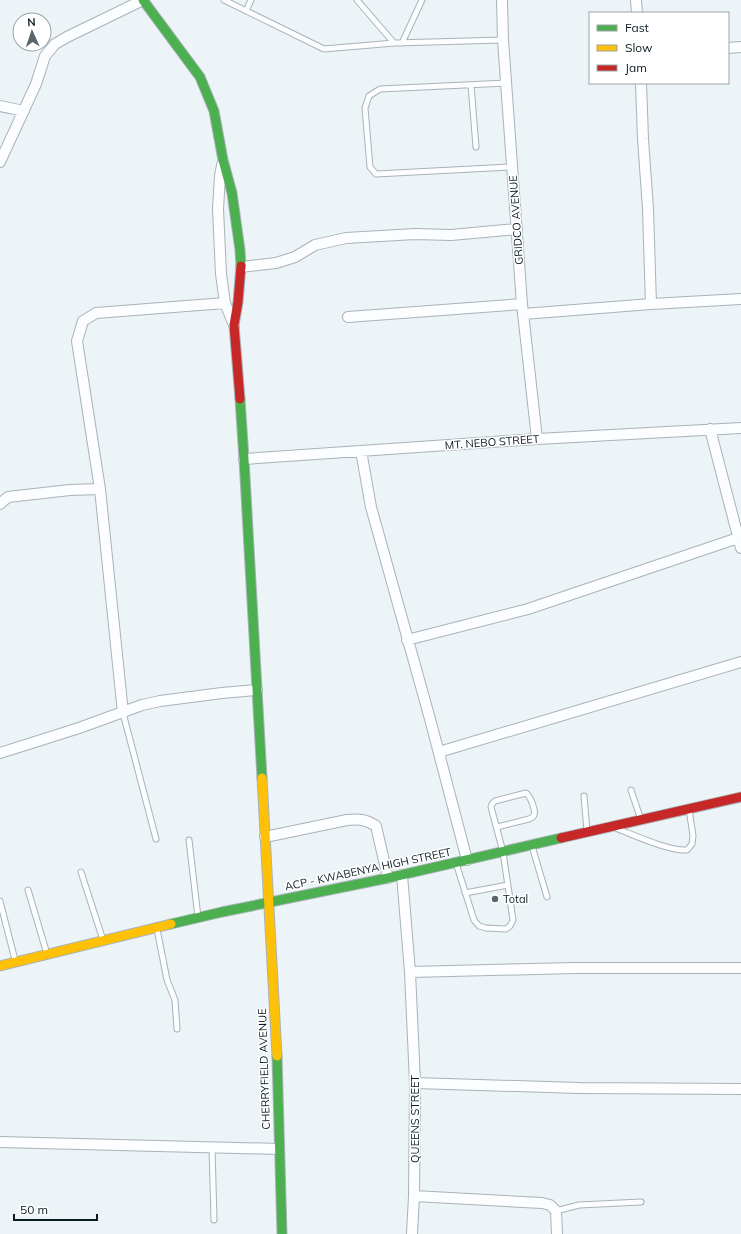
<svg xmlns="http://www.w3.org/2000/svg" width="741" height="1234" font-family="Mulish,sans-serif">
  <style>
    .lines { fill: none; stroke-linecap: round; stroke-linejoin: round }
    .lane-casing { stroke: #a8b3b8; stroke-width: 7 }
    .street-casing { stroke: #a8b3b8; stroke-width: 12 }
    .fast-casing { stroke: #a8b3b8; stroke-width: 11 }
    .slow-casing { stroke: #a8b3b8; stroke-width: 11 }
    .jam-casing { stroke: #a8b3b8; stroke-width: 11 }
    .lane { stroke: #fcfdfe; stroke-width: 5 }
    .street { stroke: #fcfdfe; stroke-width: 10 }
    .fast { stroke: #4caf50; stroke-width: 9 }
    .slow { stroke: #ffc107; stroke-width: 9 }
    .jam { stroke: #c62828; stroke-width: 9 }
    .poi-dot { fill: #5a666c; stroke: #fff; stroke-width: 1.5 }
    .labels { text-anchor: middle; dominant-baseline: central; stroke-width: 3; stroke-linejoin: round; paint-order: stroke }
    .street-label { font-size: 11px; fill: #0b1a20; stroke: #fff }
    .poi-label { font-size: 11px; fill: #0b1a20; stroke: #fff; text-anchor: start }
  </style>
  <rect width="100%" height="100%" fill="#ecf4f8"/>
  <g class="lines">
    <g class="lane-casing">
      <path id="lane" d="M 224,0 L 324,49 L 394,43 L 503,40
        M 357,0 L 394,43
        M 246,11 L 251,0
        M 402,43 L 422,0
        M 507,83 L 380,89 L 369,96 L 365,108 L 370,167 L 376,174 L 512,167
        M 471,85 L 476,147
        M 123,713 L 156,839
        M 631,790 L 640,817
        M 584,796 L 587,831
        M 618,829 C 636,836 669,851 687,850 L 692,844 L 693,836 L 689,809
        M 189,840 L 198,917
        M 532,846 L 547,897
        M 456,863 L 474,920 L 479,926 L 486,928 L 506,929 L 510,926 L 513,920 L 503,852 L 491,807 L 492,804 L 495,801 L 526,793 C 530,796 536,810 534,815 C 533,818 531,818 529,819 L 497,827
        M 81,872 L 103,940
        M 28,890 L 47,954
        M 465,893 L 508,885
        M 0,901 L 15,960
        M 157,929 L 167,980 L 175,1000 L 177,1029
        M 212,1148 L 214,1220
        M 556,1211 L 579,1205 L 641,1202"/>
    </g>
    <g class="street-casing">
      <path id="street" d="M 502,0 L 503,40 L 522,304 L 537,439
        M 636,0 L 637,13
        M 728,48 L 741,47
        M 641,83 L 643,139 L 648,209 L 651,304
        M 0,106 L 24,111
        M 0,162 L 36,84 L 45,56 L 55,44 L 67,37 L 143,0
        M 222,165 L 220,176 L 218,209 L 221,274 L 225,303 L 234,325
        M 241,267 L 276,263 L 295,257 L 315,245 L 346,238 L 415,234 L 451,235 L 517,229
        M 523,314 L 651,304 L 741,299
        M 348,317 L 522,304
        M 710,429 L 741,548
        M 361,451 L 371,507 L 430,719 L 467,860
        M 244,459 L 537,439 L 741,428
        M 0,504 L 8,497 L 70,490 L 100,489
        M 407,640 L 528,609 L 738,538
        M 123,713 L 100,489 L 77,341 L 83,321 L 96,313 L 225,303
        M 439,752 L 741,662
        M 0,753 L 79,728 L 142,705 L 160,701 L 222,693 L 257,690
        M 265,837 L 347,820 C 360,819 365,819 376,826 L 388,878
        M 402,875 L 410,972 L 415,1083 L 414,1196 L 542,1203 L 550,1205 L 556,1211 L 557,1234
        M 410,972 L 575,968 L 741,968
        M 415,1083 L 579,1088 L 741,1089
        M 0,1142 L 279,1149
        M 412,1234 L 414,1196"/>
    </g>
    <g class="fast-casing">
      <path id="fast" d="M 143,0 L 200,77 L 214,111 L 223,160 L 232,193 L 240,250 L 241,266
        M 240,399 L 244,459 L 262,778
        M 171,924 L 222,912 L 388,878 L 561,838
        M 277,1056 L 282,1234"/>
    </g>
    <g class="slow-casing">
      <path id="slow" d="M 262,778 L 277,1056
        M 0,966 L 171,924"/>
    </g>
    <g class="jam-casing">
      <path id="jam" d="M 240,399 L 234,325 L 238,302 L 241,266
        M 561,838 L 741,797"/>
    </g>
    <use href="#lane" class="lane"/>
    <use href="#street" class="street"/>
    <use href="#fast" class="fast"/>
    <use href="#slow" class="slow"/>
    <use href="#jam" class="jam"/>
  </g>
  <circle class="poi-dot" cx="495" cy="899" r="4"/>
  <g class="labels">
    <g class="street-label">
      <text transform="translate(516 220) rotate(-94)">GRIDCO AVENUE</text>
      <text transform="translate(492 442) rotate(-4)">MT. NEBO STREET</text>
      <text transform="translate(368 869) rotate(-12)">ACP - KWABENYA HIGH STREET</text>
      <text transform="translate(264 1069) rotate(-92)">CHERRYFIELD AVENUE</text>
      <text transform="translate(415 1119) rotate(-90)">QUEENS STREET</text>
    </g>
    <g class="poi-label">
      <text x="503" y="899">Total</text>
    </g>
  </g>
  <rect x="589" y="12" width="140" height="72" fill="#ffffff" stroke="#9da3a6"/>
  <rect x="597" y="25" width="20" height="6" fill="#4caf50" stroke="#9da3a6"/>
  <text x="625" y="32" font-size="12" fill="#0b1a20">Fast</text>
  <rect x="597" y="45" width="20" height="6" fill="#ffc107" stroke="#9da3a6"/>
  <text x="625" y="52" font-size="12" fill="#0b1a20">Slow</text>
  <rect x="597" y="65" width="20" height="6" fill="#c62828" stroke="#9da3a6"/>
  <text x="625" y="72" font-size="12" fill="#0b1a20">Jam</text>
  <g transform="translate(32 32) rotate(357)"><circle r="19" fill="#ffffff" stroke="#9da3a6"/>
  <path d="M0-3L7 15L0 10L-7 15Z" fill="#5a666c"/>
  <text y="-6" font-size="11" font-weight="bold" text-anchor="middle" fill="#0b1a20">N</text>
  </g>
  <path d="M14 1214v6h83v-6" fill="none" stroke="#0b1a20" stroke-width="2"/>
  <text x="20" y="1214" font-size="12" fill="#0b1a20" stroke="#ffffff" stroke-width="3" paint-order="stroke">50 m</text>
</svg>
